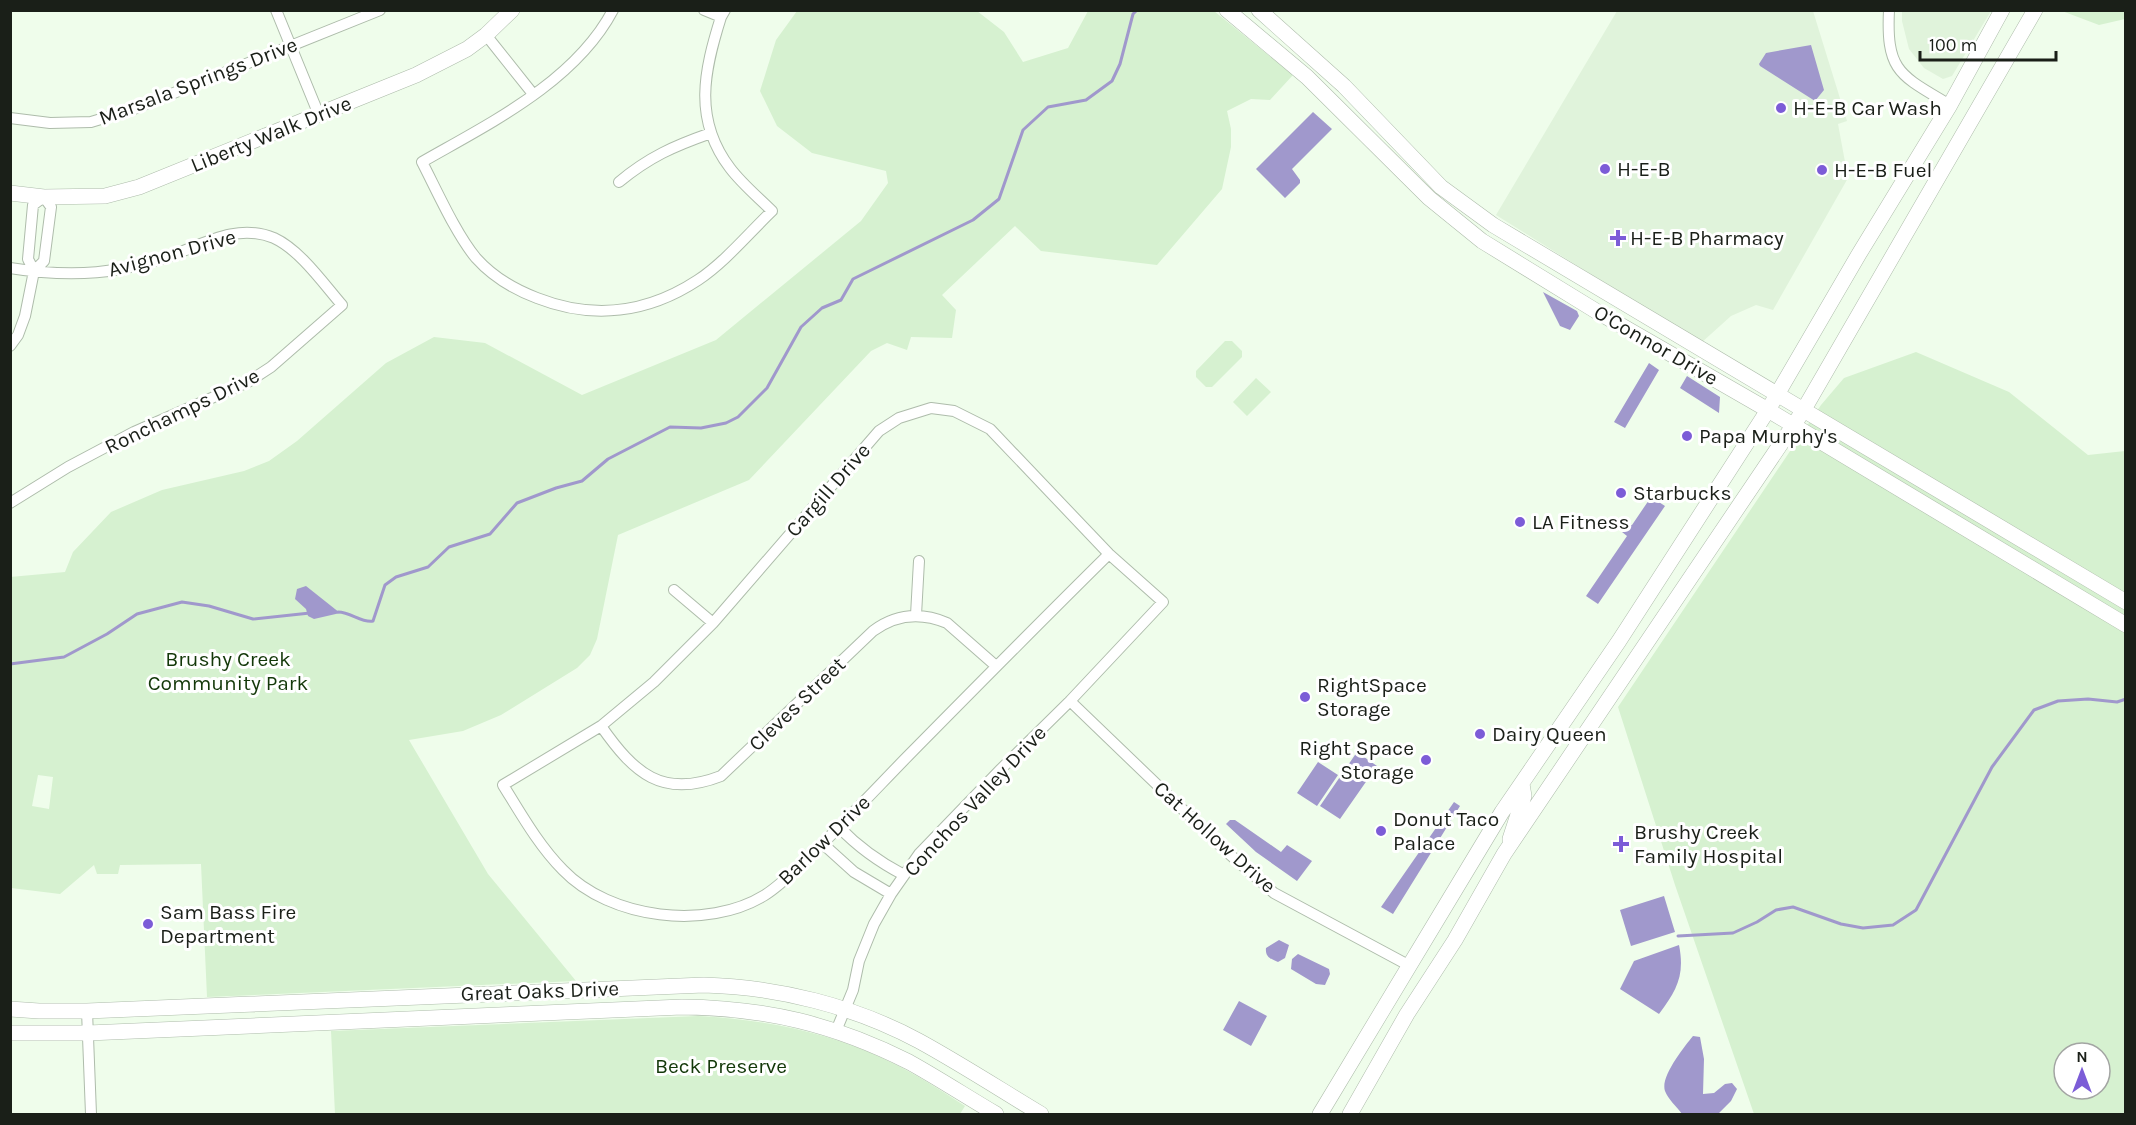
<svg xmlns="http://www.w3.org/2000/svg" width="2136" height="1125" font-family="Karla,sans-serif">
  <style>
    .built { fill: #e0f3db }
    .green { fill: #d6f1d0; fill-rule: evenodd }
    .water { fill: #a098cc }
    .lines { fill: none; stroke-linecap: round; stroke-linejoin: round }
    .stream { stroke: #a098cc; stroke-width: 3 }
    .street-casing { stroke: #aebcab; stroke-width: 12 }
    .secondary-casing { stroke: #aebcab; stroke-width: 16 }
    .street { stroke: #fff; stroke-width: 10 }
    .secondary { stroke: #fff; stroke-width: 15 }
    .poi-dot { fill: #7c5cd7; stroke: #fff; stroke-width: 2 }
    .labels { text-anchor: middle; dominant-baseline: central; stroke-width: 6; stroke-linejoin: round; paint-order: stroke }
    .street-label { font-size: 21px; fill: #1a1f18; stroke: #fff }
    .poi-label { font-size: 21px; fill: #1a1f18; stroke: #fff; text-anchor: start }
    .park-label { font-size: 21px; fill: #133809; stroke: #fff }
  </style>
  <rect width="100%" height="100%" fill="#effdeb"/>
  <path class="built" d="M 1617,11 L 1813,11 L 1847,121 L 1838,124 L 1848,178 L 1773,310 L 1756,305 L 1731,316 L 1701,343 L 1496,215 Z
    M 1902,11 L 1902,10 L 1991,11 L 1952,76 L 1943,79 L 1924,68 L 1909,49 L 1902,21 Z"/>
  <path class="green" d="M 797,11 L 977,11 L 1004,32 L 1023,62 L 1068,48 L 1088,11 L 1214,11 L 1293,75 L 1270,100 L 1251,99 L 1227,111 L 1231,129 L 1231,147 L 1222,189 L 1157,265 L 1041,251 L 1015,226 L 942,295 L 956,310 L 952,338 L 911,337 L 907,350 L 887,343 L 871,351 L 749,480 L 618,535 L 597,639 L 590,655 L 577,668 L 501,715 L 463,731 L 409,740 L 488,874 L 576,981 L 207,997 L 201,864 L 120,865 L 118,874 L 97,874 L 94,865 L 60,894 L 11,888 L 10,577 L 65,572 L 73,552 L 111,512 L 162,490 L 244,471 L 269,461 L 297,441 L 386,363 L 434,337 L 485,343 L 582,395 L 716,340 L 861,221 L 888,183 L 886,171 L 812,153 L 777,126 L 760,91 L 776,40 ZM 38,775 L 53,777 L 49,809 L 32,806 Z
    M 2062,11 L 2125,11 L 2125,19 L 2099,25 Z
    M 1225,341 L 1232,341 L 1242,351 L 1242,357 L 1212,387 L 1206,387 L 1196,377 L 1196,371 Z
    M 1916,352 L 2009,392 L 2088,455 L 2125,451 L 2125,1114 L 1754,1114 L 1675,885 L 1618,707 L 1821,405 L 1844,378 ZM 2064,1053 L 2100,1053 L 2100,1089 L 2064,1089 Z
    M 1256,378 L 1271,392 L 1247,416 L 1233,402 Z
    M 698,1016 C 761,1019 829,1032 886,1060 C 914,1073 939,1089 965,1106 L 960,1114 L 335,1114 L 331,1031 Z"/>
  <path class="water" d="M 1811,45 L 1824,90 L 1815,101 L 1760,66 L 1759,64 L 1766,53 Z
    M 1313,112 L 1332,129 L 1292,169 L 1300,180 L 1300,183 L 1285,198 L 1256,169 Z
    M 1543,292 L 1577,311 L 1579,316 L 1570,330 L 1560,326 Z
    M 1649,363 L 1659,370 L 1625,428 L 1614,422 Z
    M 1687,376 L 1720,397 L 1719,413 L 1680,388 Z
    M 1651,497 L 1665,506 L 1598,604 L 1586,596 L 1627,536 L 1622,532 L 1626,527 L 1632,525 Z
    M 306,586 L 340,613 L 314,619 L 308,616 L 306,609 L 295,599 L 297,589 Z
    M 1357,752 L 1377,766 L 1340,819 L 1320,806 Z
    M 1318,762 L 1338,775 L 1317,806 L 1297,793 Z
    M 1454,802 L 1460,806 L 1393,914 L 1381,907 Z
    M 1230,820 L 1235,820 L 1281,852 L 1287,845 L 1312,861 L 1297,881 L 1256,852 L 1226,824 Z
    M 1664,896 L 1675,932 L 1631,946 L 1620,910 Z
    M 1279,940 L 1289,945 L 1285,958 L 1278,962 C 1271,959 1265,957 1266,948 Z
    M 1679,945 C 1685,975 1677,990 1659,1014 L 1620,989 L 1634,961 Z
    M 1298,954 L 1329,969 L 1330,974 L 1325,985 L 1316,984 L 1291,969 L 1292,959 Z
    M 1239,1001 L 1267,1016 L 1251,1046 L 1223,1030 Z
    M 1693,1036 L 1700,1037 L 1704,1059 L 1703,1094 L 1714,1093 L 1725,1084 L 1732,1083 L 1737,1089 L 1731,1101 L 1718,1114 L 1682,1114 C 1677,1107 1668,1099 1665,1091 C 1660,1077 1684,1047 1693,1036 Z"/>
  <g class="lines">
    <path class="stream" d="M 338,612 C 351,612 361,623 373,621 L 385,585 L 396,577 L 428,567 L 449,547 L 490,534 L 517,503 L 556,488 L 582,481 L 608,459 L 670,427 L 701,428 L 726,423 L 738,417 L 767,388 L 801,327 L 822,308 L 841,300 L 853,279 L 973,220 L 999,199 L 1023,130 L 1048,107 L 1086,100 L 1112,81 L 1120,64 L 1133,14 L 1137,10
      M 10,664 L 64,657 L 107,634 L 137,614 L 182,602 L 209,606 L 253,619 L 310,613
      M 1678,936 L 1733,933 L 1757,922 L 1776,910 L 1793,907 L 1841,924 L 1863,928 L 1893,925 L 1916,910 L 1992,767 L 2034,710 L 2058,701 L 2088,699 L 2117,702 L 2126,699"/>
    <g class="street-casing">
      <path id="street" d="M 276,10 L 319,115
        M 613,10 C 575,82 490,123 422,162 C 437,191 456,234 476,258 C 493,277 513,289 537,298 C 593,320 648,313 698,280 C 725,262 748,234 772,211 C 758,197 742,184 730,168 C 693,119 704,71 721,17 L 725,10
        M 704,10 L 721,17
        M 1889,10 C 1886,72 1900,75 1950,105
        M 486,35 L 533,94
        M 10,118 L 50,123 L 91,122 L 134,109 L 380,10
        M 619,182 C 649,157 674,146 711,133
        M 10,268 C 47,274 83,276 120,269 C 138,266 156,261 173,255 C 205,243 238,223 274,238 C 300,250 323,283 342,305 L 271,367 L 248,382 L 134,432 L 68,467 L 10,503
        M 10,346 L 18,335 L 25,316 L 34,271 L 44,261 L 51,207 L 44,197 L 33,205 L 28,259 L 34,271
        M 674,590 L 713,623
        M 916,615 L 919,561
        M 1070,701 L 1227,852 L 1274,893 L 1410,966
        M 601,726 C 634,773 662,799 721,776 L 873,631 C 896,614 921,612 947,623 L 996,666
        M 839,827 C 858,847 879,862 904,875
        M 823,844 L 854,872 L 891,894
        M 87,1011 L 91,1114
        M 836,1031 L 853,990 L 859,961 L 874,924 L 891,894 L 919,854 L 1001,769 L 1070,701 L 1163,602 L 1109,554 L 990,429 L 954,411 L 931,408 L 899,418 L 879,431 L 713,623 L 654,682 L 601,726 L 503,785 C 521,814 539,846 563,870 C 610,919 707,931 765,895 C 781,885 795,870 809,857 C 842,825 873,792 904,760 C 972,691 1040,622 1109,554"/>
    </g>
    <g class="secondary-casing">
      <path id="secondary" d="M 1227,10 L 1307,77 L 1429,198 L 1482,241 L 1596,311 L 1768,410 L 2126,625
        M 1259,10 L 1344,86 L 1441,187 L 1493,225 L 2126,602
        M 10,193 L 44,197 L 105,196 L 139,187 L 416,75 L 467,49 L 486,35 L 512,10
        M 1510,839 L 1524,796 L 1522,784
        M 10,1009 L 39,1011 L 87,1011 L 704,985 C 778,987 854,1006 919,1041 C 961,1064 1001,1090 1041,1114
        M 10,1033 L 88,1033 L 682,1007 C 766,1008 834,1024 909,1062 C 938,1078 967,1097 996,1114
        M 1320,1114 L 1502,812 L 1619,641 L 1768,410 L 1859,254 L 1950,105 L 2002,10
        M 1350,1114 L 1407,1014 L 1455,940 L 1504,854 L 1803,411 L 2035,10"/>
    </g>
    <use href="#street" class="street"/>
    <use href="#secondary" class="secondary"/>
  </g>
  <g class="poi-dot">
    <circle cx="1781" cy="108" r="6"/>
    <circle cx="1605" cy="169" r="6"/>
    <circle cx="1822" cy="170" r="6"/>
    <path d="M1615 229h6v6h6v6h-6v6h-6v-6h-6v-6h6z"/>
    <circle cx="1687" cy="436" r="6"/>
    <circle cx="1621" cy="493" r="6"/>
    <circle cx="1520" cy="522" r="6"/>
    <circle cx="1305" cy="697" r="6"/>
    <circle cx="1480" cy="734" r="6"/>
    <circle cx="1426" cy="760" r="6"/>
    <circle cx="1381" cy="831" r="6"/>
    <path d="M1618 835h6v6h6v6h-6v6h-6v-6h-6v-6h6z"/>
    <circle cx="148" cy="924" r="6"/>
  </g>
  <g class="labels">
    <g class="street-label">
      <text transform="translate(198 81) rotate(-21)">Marsala Springs Drive</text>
      <text transform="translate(271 134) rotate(-22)">Liberty Walk Drive</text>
      <text transform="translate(172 253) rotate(-15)">Avignon Drive</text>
      <text transform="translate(1656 345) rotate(30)">O'Connor Drive</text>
      <text transform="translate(182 411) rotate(-26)">Ronchamps Drive</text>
      <text transform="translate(828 490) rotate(-49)">Cargill Drive</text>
      <text transform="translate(797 704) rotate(-44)">Cleves Street</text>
      <text transform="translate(975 801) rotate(-47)">Conchos Valley Drive</text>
      <text transform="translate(1215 837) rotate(42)">Cat Hollow Drive</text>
      <text transform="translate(824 840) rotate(-44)">Barlow Drive</text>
      <text transform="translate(540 991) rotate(-2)">Great Oaks Drive</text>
    </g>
    <g class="poi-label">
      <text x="1793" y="108">H-E-B Car Wash</text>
      <text x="1617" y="169">H-E-B</text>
      <text x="1834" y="170">H-E-B Fuel</text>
      <text x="1630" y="238">H-E-B Pharmacy</text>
      <text x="1699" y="436">Papa Murphy's</text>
      <text x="1633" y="493">Starbucks</text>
      <text x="1532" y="522">LA Fitness</text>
      <text x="1317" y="685">RightSpace<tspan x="1317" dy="24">Storage</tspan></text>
      <text x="1492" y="734">Dairy Queen</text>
      <text x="1414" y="748" text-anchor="end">Right Space<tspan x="1414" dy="24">Storage</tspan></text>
      <text x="1393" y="819">Donut Taco<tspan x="1393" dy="24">Palace</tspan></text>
      <text x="1634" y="832">Brushy Creek<tspan x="1634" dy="24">Family Hospital</tspan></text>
      <text x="160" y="912">Sam Bass Fire<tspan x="160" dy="24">Department</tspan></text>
    </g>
    <g class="park-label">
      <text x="228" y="659">Brushy Creek<tspan x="228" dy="24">Community Park</tspan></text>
      <text x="721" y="1066">Beck Preserve</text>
    </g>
  </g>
  <rect width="2136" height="1125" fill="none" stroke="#1a1f18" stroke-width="24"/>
  <g transform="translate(2082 1071)"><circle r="28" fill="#ffffff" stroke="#a3a5a3" stroke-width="1.5"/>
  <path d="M0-4.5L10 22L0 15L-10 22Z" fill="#7c5cd7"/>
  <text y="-9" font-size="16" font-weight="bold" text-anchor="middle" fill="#1a1f18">N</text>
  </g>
  <path d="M1920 51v9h136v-9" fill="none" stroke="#1a1f18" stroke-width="3"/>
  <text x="1929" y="51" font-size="18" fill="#1a1f18" stroke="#ffffff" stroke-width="4.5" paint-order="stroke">100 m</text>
</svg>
